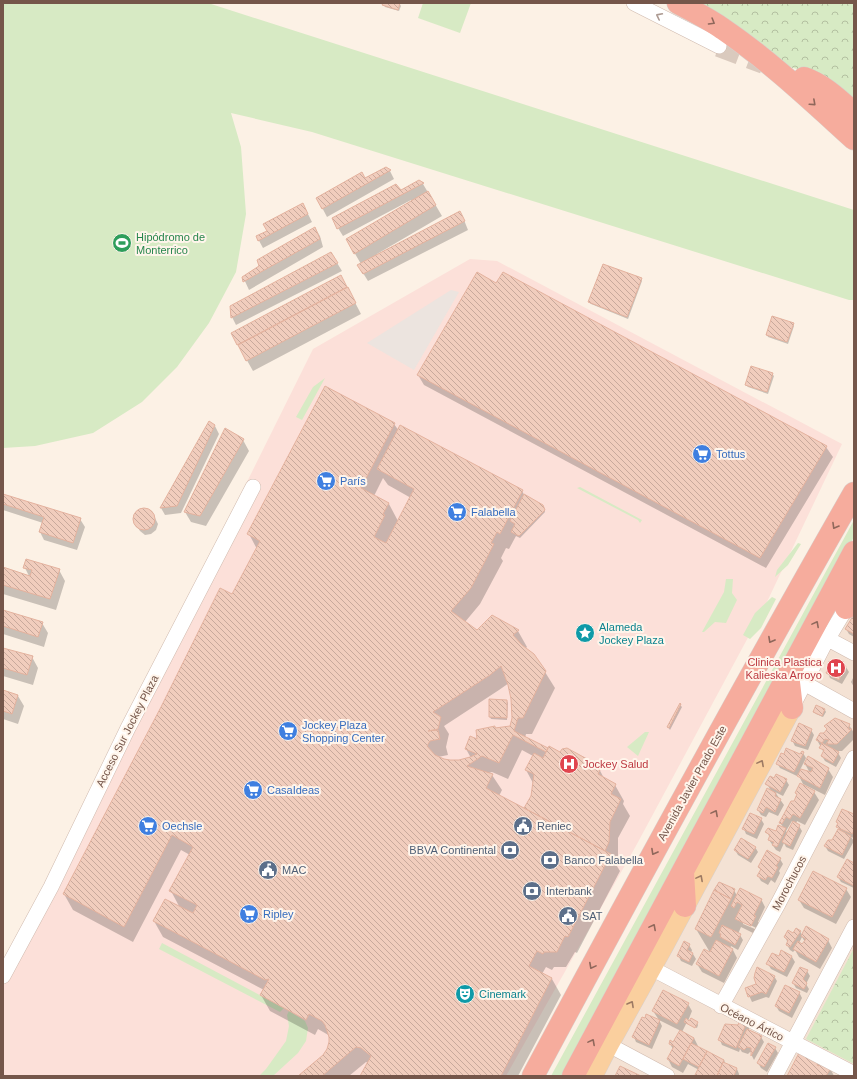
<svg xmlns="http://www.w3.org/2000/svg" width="857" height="1079" font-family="Helvetica,sans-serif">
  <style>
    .residential { fill: #f4e2d4 }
    .commercial { fill: #fce0d9 }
    .industrial { fill: #ece4df }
    .grass { fill: #d7eac4 }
    .park { fill: url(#park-crowns) }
    .shadow { fill: #0003; fill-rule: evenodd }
    .building { fill: url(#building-back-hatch); stroke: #e4b29e; fill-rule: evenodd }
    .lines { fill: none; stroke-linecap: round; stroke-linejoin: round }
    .highway-tunnel { stroke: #dacabe; stroke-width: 22; stroke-dasharray: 22 11; stroke-linecap: butt }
    .minor-casing { stroke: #d0baae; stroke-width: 16 }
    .major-casing { stroke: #d8d0cc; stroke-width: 20 }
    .highway-casing { stroke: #d8d0cc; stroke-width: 23 }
    .minor { stroke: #fff; stroke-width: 15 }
    .major { stroke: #facf9e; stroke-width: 19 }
    .highway { stroke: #f6ac9d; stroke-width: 22 }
    .oneway { stroke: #ac9a92 }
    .oneway2 { stroke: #8f675b }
    .oneway3 { stroke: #9d7a63 }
    .labels { text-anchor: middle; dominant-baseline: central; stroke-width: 4; stroke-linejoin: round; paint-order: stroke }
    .leisure-label { font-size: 11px; fill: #27864d; stroke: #fff5eb; text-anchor: start }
    .shop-label { font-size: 11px; fill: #366cbe; stroke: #fff5eb; text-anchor: start }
    .culture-label { font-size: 11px; fill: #0d838f; stroke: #fff5eb; text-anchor: start }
    .health-label { font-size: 11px; fill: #be3a42; stroke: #fff5eb; text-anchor: end }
    .street-label { font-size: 11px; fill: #75564a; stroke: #fff5eb }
    .service-label { font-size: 11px; fill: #4e5e75; stroke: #fff5eb; text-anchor: start }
  </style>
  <defs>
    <pattern id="park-crowns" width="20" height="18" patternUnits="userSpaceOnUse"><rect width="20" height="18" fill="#d7eac4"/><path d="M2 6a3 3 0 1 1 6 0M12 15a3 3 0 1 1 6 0" fill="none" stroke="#b3c0a1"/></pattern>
    <pattern id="building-back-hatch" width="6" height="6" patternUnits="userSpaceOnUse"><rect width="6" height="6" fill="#f1cdbd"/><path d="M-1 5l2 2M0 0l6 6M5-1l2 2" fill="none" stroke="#c8a99c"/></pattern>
  </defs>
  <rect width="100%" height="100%" fill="#fcf1e5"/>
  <path class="residential" d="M 854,588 L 854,1076 L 591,1076 Z"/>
  <path class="commercial" d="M 470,259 L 497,261 L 842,444 L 765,606 L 637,844 L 506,1076 L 3,1076 L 3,964 L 42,895 L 313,349 Z"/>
  <path class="industrial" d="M 451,290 L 459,292 L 414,370 L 367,343 Z"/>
  <path class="grass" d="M 3,3 L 208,3 L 854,210 L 854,300 L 849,300 L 312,132 L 231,113 L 241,147 L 246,214 L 236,272 L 209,323 L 177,367 L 142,402 L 93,433 L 35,446 L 3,448 Z
    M 423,3 L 471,3 L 460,33 L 418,18 Z
    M 325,378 L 302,420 L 296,417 L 313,387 Z
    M 580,487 L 642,520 L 640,523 L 638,520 L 577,488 Z
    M 854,520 L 854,537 L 568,1076 L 551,1076 Z
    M 798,543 L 801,544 L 788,565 L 775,577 L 777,570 Z
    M 726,579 L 733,579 L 732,593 L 737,600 L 726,623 L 715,622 L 704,632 L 702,632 L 724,592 Z
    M 772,597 L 776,599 L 761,628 L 750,639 L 743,635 L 755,613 Z
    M 645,732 L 649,732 L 638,756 L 627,747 Z
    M 162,943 L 284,1008 L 280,1012 L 159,949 Z
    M 289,1011 L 305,1021 L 308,1028 L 306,1041 L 298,1053 L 273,1076 L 259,1076 L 266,1069 L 286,1041 L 289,1026 L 287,1015 Z"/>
  <path class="park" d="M 689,3 L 854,3 L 854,99 L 826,76 L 785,66 Z
    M 853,950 L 854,950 L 854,1064 L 806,1039 Z"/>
  <path class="shadow" d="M 384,3 L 402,3 L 401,4 L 399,3 L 401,6 L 399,11 L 385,7 L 384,5 Z
    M 386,168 L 390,171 L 394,179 L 327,217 L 317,198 L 365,180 Z
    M 419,181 L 423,184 L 442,216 L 377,254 L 377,256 L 464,220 L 468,230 L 368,281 L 363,273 L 361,264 L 347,240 L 412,201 L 411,200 L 343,236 L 338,228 Z
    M 307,212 L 312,222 L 263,248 L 257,237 Z
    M 315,228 L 320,236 L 323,247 L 249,290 L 243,277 Z
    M 331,253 L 342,271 L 236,325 L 232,317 Z
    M 641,279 L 642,281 L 628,319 L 591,304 L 589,302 Z
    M 496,285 L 826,447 L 833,457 L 766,568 L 424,385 L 418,375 Z
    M 347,287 L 361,314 L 253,371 L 232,334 Z
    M 793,324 L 794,326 L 788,344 L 768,337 L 767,335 Z
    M 772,374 L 774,376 L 768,394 L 748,387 L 746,385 Z
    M 394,424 L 399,431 L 522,491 L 525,496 L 544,508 L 545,512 L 520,538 L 516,536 L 509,549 L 506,548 L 501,558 L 503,561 L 480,604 L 465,622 L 477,631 L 492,616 L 518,631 L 527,647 L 525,649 L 545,672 L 555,688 L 532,734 L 526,734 L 525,738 L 548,749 L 597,765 L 605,780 L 615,785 L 624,801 L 623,804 L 630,816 L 618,838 L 618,859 L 615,863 L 620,871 L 577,953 L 575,952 L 566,967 L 554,967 L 552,970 L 546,967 L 542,974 L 552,979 L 561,995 L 518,1076 L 361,1076 L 368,1063 L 366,1062 L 349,1076 L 300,1076 L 324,1056 L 328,1049 L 330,1036 L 318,1029 L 315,1035 L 270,1011 L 261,995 L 264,990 L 163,937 L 154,921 L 180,908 L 171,891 L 190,855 L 181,850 L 133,942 L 73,910 L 64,894 L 162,708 L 232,596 L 257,549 L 249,534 ZM 383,478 L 388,485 L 411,498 L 398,521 L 389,504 L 374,496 ZM 509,683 L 512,699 L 513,718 L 511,727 L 496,729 L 495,727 L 466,749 L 471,758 L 460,761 L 444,760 L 438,757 L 448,755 L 446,747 L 449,734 L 444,726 L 499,690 ZM 522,750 L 533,756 L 526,770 L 533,783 L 532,796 L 524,810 L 499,796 L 502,790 L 492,775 L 489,773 L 492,772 L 508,779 Z
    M 215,426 L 219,434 L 181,513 L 165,515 L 161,508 Z
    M 243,440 L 249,451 L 206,526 L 191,522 L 185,512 Z
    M 3,495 L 80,519 L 85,527 L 77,550 L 44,540 L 40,532 L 43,523 L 3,510 Z
    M 145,509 L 152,512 L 158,524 L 156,530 L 151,534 L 145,535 L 140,531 L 135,523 L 135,516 L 136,513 L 138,511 Z
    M 3,568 L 29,576 L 25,568 L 59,570 L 65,581 L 56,610 L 3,594 Z
    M 3,611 L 42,623 L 48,633 L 44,647 L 3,634 Z
    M 854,615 L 854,637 L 849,634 L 846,629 Z
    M 3,649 L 32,657 L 38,668 L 33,685 L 3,676 Z
    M 834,661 L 846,667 L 849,672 L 842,684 L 830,678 L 828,673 Z
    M 854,676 L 854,687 L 851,682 Z
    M 3,691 L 18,696 L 24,706 L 18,724 L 3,719 Z
    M 507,701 L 508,703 L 507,720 L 491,719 L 490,717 Z
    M 680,705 L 682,707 L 670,730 L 668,727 Z
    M 825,710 L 826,712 L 823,717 L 816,714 L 814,712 Z
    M 849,725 L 854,733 L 854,739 L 842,751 L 837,751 L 841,758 L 836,767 L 825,761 L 822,756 L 824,753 L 817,740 L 824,734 Z
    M 811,730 L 814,735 L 808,750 L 795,746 L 792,740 Z
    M 803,753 L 806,758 L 800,770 L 810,773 L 805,764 L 828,769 L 833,777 L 825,795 L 803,784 L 798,774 L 797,776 L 780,768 L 777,763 L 801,756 Z
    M 774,779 L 786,780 L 789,785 L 783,796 L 775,792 L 784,805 L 778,816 L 769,812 L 766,817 L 761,815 L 758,810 L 771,791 L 767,784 Z
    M 814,792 L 819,800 L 805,825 L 797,821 L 796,824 L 799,826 L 802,831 L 793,850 L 786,847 L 784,843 L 780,852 L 776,850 L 769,840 L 770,838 L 767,832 L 776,832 L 784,828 L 780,823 L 798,796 L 796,793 ZM 792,821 L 793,822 L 788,834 L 786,831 Z
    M 854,815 L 854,838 L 851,837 L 854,841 L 844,859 L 828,851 L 825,846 L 833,841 L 839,829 L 838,827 L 839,824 L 837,822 Z
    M 761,819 L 764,824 L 757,839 L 746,834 L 744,829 Z
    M 755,847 L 758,852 L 751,863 L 738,855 L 735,850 Z
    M 780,859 L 783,864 L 779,871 L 780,873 L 775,883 L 771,880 L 768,885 L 761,881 L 758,876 L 761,871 L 759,867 Z
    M 854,864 L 854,888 L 841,882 L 838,877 Z
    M 846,889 L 851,897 L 836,924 L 804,908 L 799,900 Z
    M 734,890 L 737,896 L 761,899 L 765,907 L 758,922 L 760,924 L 755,934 L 741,927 L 738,934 L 740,935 L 743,940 L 738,950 L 731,946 L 730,949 L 733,950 L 737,958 L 724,983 L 702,972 L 697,964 L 711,954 L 696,929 ZM 743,921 L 756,928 L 755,929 L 743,924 Z
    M 800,931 L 802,935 L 828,940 L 832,948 L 820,969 L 799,957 L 795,950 L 793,952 L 790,950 L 787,945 L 788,943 L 785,937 ZM 802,937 L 805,942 L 803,945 L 799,943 Z
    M 689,945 L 692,950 L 691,953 L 693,954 L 696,959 L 692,966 L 681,961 L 678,955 Z
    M 779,957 L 792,957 L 795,962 L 787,977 L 771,969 L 768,964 Z
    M 807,971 L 810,976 L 806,984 L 809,989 L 807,993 L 796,988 L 793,983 Z
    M 774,976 L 777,981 L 769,998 L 766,997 L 752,1002 L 746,989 L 758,984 Z
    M 799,992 L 802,998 L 792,1018 L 779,1011 L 776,1006 Z
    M 688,1004 L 692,1011 L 688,1021 L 697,1023 L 698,1025 L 697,1028 L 686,1022 L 686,1024 L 682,1032 L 694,1038 L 698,1046 L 698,1047 L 724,1060 L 726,1065 L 737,1069 L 739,1074 L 739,1076 L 697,1076 L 696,1075 L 699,1070 L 688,1064 L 683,1073 L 672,1067 L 668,1059 L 673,1049 L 670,1044 L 674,1043 L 681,1031 L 659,1020 L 662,1026 L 652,1049 L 636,1042 L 634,1037 L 659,1020 L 653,1011 Z
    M 746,1023 L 749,1028 L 749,1030 L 761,1037 L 764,1042 L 754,1060 L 752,1056 L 752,1052 L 750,1052 L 748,1054 L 742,1052 L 740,1049 L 739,1052 L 722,1045 L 720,1040 L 738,1026 Z
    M 775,1048 L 778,1053 L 767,1072 L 761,1068 L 758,1063 Z
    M 801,1052 L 830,1068 L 834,1076 L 788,1076 Z"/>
  <path class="building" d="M 383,3 L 400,3 L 398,10 L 382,5 Z
    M 386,167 L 391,170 L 322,209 L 316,198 L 362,172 L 365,178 Z
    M 419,180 L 424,183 L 337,229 L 332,218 L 396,184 L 401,190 Z
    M 428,191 L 436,205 L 354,254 L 346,239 Z
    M 303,203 L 308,214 L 258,241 L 256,236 L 267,231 L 263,224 Z
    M 460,211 L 465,221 L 363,274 L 357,265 Z
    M 315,227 L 320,239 L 243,282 L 242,277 L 259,266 L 257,260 Z
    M 331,252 L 338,263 L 231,318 L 230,306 Z
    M 603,264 L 642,278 L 627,317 L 588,302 Z
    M 477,272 L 496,283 L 503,272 L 827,446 L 760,558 L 417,375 Z
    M 341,275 L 347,287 L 237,345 L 231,333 Z
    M 348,287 L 356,303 L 246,361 L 238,345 Z
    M 772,316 L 794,323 L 787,342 L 766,335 Z
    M 751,366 L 773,373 L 767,392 L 745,385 Z
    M 325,386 L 395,423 L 361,488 L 389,503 L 383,514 L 385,515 L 374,537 L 386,543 L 414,489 L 377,469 L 400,425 L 523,490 L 500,534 L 497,532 L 491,543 L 494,544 L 471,588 L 451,611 L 477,630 L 492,615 L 519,630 L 513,635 L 522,645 L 534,654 L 546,671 L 523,718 L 518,718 L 514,731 L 548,748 L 546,752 L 513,735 L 499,763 L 482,756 L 467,766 L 493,774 L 486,788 L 611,854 L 568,937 L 565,936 L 557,952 L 544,952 L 543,954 L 537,951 L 529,966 L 552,978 L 501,1076 L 360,1076 L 371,1056 L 361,1048 L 356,1047 L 322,1076 L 298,1076 L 323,1055 L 327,1049 L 329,1042 L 329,1037 L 325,1025 L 322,1021 L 309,1014 L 306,1020 L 260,995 L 269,979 L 265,980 L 153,921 L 165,899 L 193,913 L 197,905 L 169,891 L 193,847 L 172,835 L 124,927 L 63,894 L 161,707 L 220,588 L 232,594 L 260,541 L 247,534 ZM 501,666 L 508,685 L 511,699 L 512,718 L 510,726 L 495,728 L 495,726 L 476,730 L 477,739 L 470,736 L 465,749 L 477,754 L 470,757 L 459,760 L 450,760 L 444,759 L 435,755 L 427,746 L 430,741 L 440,739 L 438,730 L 428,731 L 438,729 L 441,717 L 433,712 L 490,675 Z
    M 209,421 L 215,425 L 177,506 L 160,508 Z
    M 225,428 L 244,439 L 200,516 L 184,512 Z
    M 3,494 L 81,518 L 73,543 L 39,532 L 44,517 L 3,504 Z
    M 524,494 L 543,505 L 545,510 L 519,536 L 511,532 L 515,524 L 510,521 Z
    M133 519a11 11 0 1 1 22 0a11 11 0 1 1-22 0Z
    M 26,559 L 60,569 L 50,599 L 3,585 L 3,567 L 30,576 L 32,570 L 23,568 Z
    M 3,610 L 43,622 L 38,637 L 3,626 Z
    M 853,616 L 854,617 L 854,634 L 845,629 Z
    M 3,648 L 33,656 L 27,675 L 3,668 Z
    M 833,659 L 846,666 L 839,680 L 826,673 Z
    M 3,690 L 18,695 L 12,714 L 3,711 Z
    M 489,699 L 507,700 L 507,718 L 489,717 Z
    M 680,703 L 681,704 L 669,728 L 667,727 Z
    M 816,705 L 825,709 L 822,716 L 813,712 Z
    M 835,718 L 850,724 L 848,729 L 852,729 L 837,744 L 826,744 L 829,740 L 825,739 L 822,743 L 816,740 L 820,733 L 824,733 L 827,729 L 824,726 Z
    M 799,723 L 812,729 L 805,746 L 791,741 Z
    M 822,743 L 839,752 L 833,763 L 821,756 L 824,750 L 819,748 Z
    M 549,746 L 560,752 L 562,749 L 567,748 L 598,765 L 600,770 L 598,774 L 616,784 L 611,794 L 621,799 L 610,822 L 609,842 L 605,851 L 524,808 L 531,796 L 534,774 L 525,770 L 534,753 L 543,758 Z
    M 786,748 L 800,754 L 802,751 L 804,752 L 794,772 L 776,764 L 781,753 L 784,754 Z
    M 808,756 L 829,768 L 820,788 L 797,776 L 801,769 L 811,772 L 813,768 L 804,764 Z
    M 776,774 L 787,779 L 780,792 L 765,784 L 770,776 L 774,778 Z
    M 800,783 L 815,791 L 800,818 L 793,814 L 790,819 L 786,817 L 782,824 L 779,823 L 791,801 L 794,801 L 797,794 L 795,793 Z
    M 767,788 L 776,793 L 775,796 L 781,799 L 775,812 L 766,807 L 763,813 L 757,810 Z
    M 842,809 L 854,814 L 854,831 L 852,834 L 836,827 L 838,823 L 836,822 Z
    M 750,813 L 762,818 L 754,834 L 742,829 Z
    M 793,821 L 800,825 L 790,846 L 782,842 Z
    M 778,825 L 786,828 L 777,847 L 772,845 L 774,842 L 768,840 L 770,835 L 765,832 L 768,828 L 776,831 Z
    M 838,829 L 851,836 L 842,855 L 824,846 L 828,840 L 832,840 Z
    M 741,838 L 756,847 L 748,859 L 734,850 Z
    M 767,850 L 781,858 L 776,866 L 778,867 L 772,878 L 768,876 L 765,880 L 757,876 L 761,869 L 758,867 Z
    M 847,859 L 854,863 L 854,886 L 837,877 Z
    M 813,871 L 847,888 L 832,917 L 798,900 Z
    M 719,882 L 735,889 L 731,899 L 714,890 Z
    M 740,888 L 762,899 L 754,915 L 756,916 L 751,926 L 735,919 L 742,905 L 737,902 L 734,908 L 731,906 Z
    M 714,890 L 731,899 L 711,937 L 695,929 Z
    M 722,925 L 741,934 L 735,945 L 720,937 L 721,934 L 719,933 Z
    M 806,926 L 829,939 L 816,962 L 793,949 L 798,941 L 802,944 L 806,939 L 801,936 Z
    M 796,928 L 801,931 L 790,947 L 786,945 L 788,940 L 784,937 L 788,930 L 793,933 Z
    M 716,940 L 733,949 L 719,976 L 696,964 L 704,949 L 710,952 Z
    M 684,941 L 690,944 L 687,950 L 693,953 L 689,962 L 677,956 Z
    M 781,950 L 792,956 L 784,972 L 766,964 L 772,953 L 779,956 Z
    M 757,967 L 775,976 L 766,994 L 762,992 L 748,997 L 745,988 L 756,984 L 754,978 L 755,973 Z
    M 800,967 L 808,970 L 803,979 L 807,983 L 804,989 L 792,983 Z
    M 785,985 L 800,992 L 789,1013 L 775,1006 Z
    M 663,990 L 689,1003 L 677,1024 L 652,1011 Z
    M 646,1014 L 660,1020 L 649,1045 L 632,1037 L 642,1017 L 645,1018 Z
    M 686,1018 L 689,1021 L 691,1018 L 698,1022 L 695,1028 L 684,1022 Z
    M 740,1020 L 747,1022 L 736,1048 L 718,1040 L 725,1024 L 738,1025 Z
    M 747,1029 L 762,1036 L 751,1056 L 751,1048 L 747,1047 L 744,1050 L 738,1047 Z
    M 680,1030 L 694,1038 L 679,1066 L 667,1059 L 674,1046 L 669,1044 L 670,1040 L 673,1042 Z
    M 691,1043 L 707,1051 L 699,1067 L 683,1059 Z
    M 768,1043 L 776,1047 L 764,1067 L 757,1063 Z
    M 707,1051 L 724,1060 L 717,1076 L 698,1076 L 695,1075 Z
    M 800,1051 L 819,1061 L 817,1065 L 819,1066 L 821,1062 L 831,1068 L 826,1076 L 787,1076 Z
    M 723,1062 L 737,1068 L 734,1076 L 717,1076 Z
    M 620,1066 L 641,1076 L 615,1076 Z"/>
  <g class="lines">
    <path class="highway-tunnel" d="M 719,46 L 764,63"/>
    <g class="minor-casing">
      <path id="minor" d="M 634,3 L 719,46
        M 828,639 L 854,653
        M 804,683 L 854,711
        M 792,707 L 824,645 L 851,600
        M 651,968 L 854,1074
        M 3,976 L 51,887 L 128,728 L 253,487
        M 721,1006 L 778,904 L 854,758
        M 609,1045 L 667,1076
        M 775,1076 L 854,927"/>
    </g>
    <g class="major-casing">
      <path id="major" d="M 593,1076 L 609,1045 L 664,946 L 792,708"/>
    </g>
    <g class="highway-casing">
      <path id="highway" d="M 678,3 C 693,11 709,19 723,29 C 770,61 812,101 854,139
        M 804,78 C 824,85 838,99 854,113
        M 846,608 L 854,573
        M 788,674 L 792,708
        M 683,872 L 685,906
        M 533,1076 C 638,880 744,685 854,493
        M 573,1076 L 854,552"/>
    </g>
    <use href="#minor" class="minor"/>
    <use href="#major" class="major"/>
    <use href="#highway" class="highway"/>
  </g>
  <defs><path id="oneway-chevron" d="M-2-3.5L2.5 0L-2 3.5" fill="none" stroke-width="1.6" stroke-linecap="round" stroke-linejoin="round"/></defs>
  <use class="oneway" href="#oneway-chevron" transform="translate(659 16) rotate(-153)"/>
  <g class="oneway2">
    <use href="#oneway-chevron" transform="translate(712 22) rotate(31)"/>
    <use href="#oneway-chevron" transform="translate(813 103) rotate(42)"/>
    <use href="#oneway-chevron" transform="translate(835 526) rotate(120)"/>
    <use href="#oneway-chevron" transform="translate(816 624) rotate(-62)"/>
    <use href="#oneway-chevron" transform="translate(771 640) rotate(119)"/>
    <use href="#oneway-chevron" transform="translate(715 813) rotate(-62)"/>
    <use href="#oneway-chevron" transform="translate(654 852) rotate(119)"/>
    <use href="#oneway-chevron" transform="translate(653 927) rotate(-62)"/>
    <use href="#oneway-chevron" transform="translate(592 966) rotate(118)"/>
    <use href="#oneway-chevron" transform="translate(592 1042) rotate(-62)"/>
  </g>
  <g class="oneway3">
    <use href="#oneway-chevron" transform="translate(761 763) rotate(-62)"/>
    <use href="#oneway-chevron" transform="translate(700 878) rotate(-62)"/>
    <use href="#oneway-chevron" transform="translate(631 1004) rotate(-61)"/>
  </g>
  <defs>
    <g id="stadium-disc" transform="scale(1)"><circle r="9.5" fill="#2e9e5b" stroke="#fff5eb"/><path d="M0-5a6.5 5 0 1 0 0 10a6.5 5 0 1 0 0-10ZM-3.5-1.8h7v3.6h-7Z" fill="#fff"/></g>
    <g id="supermarket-disc" transform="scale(1)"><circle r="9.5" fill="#3f7fe0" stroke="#fff5eb"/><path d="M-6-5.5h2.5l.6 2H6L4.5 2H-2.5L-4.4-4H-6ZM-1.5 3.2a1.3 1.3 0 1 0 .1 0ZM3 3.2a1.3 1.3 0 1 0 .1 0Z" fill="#fff"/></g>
    <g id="sight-disc" transform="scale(1)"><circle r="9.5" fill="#0f9aa8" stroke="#fff5eb"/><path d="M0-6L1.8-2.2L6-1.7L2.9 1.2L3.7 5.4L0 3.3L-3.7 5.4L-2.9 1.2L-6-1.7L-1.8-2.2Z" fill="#fff"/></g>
    <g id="hospital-disc" transform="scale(1)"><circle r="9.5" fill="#e0444e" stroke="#fff5eb"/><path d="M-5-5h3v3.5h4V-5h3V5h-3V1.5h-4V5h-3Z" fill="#fff"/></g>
    <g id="civic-disc" transform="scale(1)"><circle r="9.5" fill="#5c6f8a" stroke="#fff5eb"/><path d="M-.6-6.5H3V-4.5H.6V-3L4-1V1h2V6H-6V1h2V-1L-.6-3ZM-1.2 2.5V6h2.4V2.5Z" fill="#fff"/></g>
    <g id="bank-disc" transform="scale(1)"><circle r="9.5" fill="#5c6f8a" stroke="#fff5eb"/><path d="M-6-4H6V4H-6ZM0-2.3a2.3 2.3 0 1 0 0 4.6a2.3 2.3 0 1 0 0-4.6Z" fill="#fff"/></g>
    <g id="theatre-disc" transform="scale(1)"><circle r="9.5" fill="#0f9aa8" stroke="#fff5eb"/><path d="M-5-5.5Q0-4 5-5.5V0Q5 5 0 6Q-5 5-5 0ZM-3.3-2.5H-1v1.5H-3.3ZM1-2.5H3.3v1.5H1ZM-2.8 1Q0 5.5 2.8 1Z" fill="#fff"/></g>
  </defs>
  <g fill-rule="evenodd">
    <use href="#stadium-disc" x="122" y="243"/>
    <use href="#supermarket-disc" x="702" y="454"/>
    <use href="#supermarket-disc" x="326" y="481"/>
    <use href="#supermarket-disc" x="457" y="512"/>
    <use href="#sight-disc" x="585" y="633"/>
    <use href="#hospital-disc" x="836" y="668"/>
    <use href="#supermarket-disc" x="288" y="731"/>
    <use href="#hospital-disc" x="569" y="764"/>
    <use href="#supermarket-disc" x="253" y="790"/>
    <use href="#supermarket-disc" x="148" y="826"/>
    <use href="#civic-disc" x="523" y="826"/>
    <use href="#bank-disc" x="510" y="850"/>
    <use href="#bank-disc" x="550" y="860"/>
    <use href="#civic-disc" x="268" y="870"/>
    <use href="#bank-disc" x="532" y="891"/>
    <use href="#supermarket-disc" x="249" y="914"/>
    <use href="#civic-disc" x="568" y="916"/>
    <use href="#theatre-disc" x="465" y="994"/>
  </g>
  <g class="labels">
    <g class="leisure-label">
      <text x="136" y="237">Hipódromo de<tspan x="136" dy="13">Monterrico</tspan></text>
    </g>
    <g class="shop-label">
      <text x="716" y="454">Tottus</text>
      <text x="340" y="481">París</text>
      <text x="471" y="512">Falabella</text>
      <text x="302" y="725">Jockey Plaza<tspan x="302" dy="13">Shopping Center</tspan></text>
      <text x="267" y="790">CasaIdeas</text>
      <text x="162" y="826">Oechsle</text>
      <text x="263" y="914">Ripley</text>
    </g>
    <g class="culture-label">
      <text x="599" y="627">Alameda<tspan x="599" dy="13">Jockey Plaza</tspan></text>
      <text x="479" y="994">Cinemark</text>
    </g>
    <g class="health-label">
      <text x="822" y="662">Clinica Plastica<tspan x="822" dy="13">Kalieska Arroyo</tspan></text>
      <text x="583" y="764" text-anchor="start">Jockey Salud</text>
    </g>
    <g class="street-label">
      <text transform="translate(127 731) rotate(-63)">Acceso Sur Jockey Plaza</text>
      <text transform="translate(692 783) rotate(-61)">Avenida Javier Prado Este</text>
      <text transform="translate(789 883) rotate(-62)">Morochucos</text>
      <text transform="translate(752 1022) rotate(27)">Océano Ártico</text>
    </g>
    <g class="service-label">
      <text x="537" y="826">Reniec</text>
      <text x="496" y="850" text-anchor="end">BBVA Continental</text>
      <text x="564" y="860">Banco Falabella</text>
      <text x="282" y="870">MAC</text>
      <text x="546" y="891">Interbank</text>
      <text x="582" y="916">SAT</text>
    </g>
  </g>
  <rect width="857" height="1079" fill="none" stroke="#75564a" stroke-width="8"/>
</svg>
